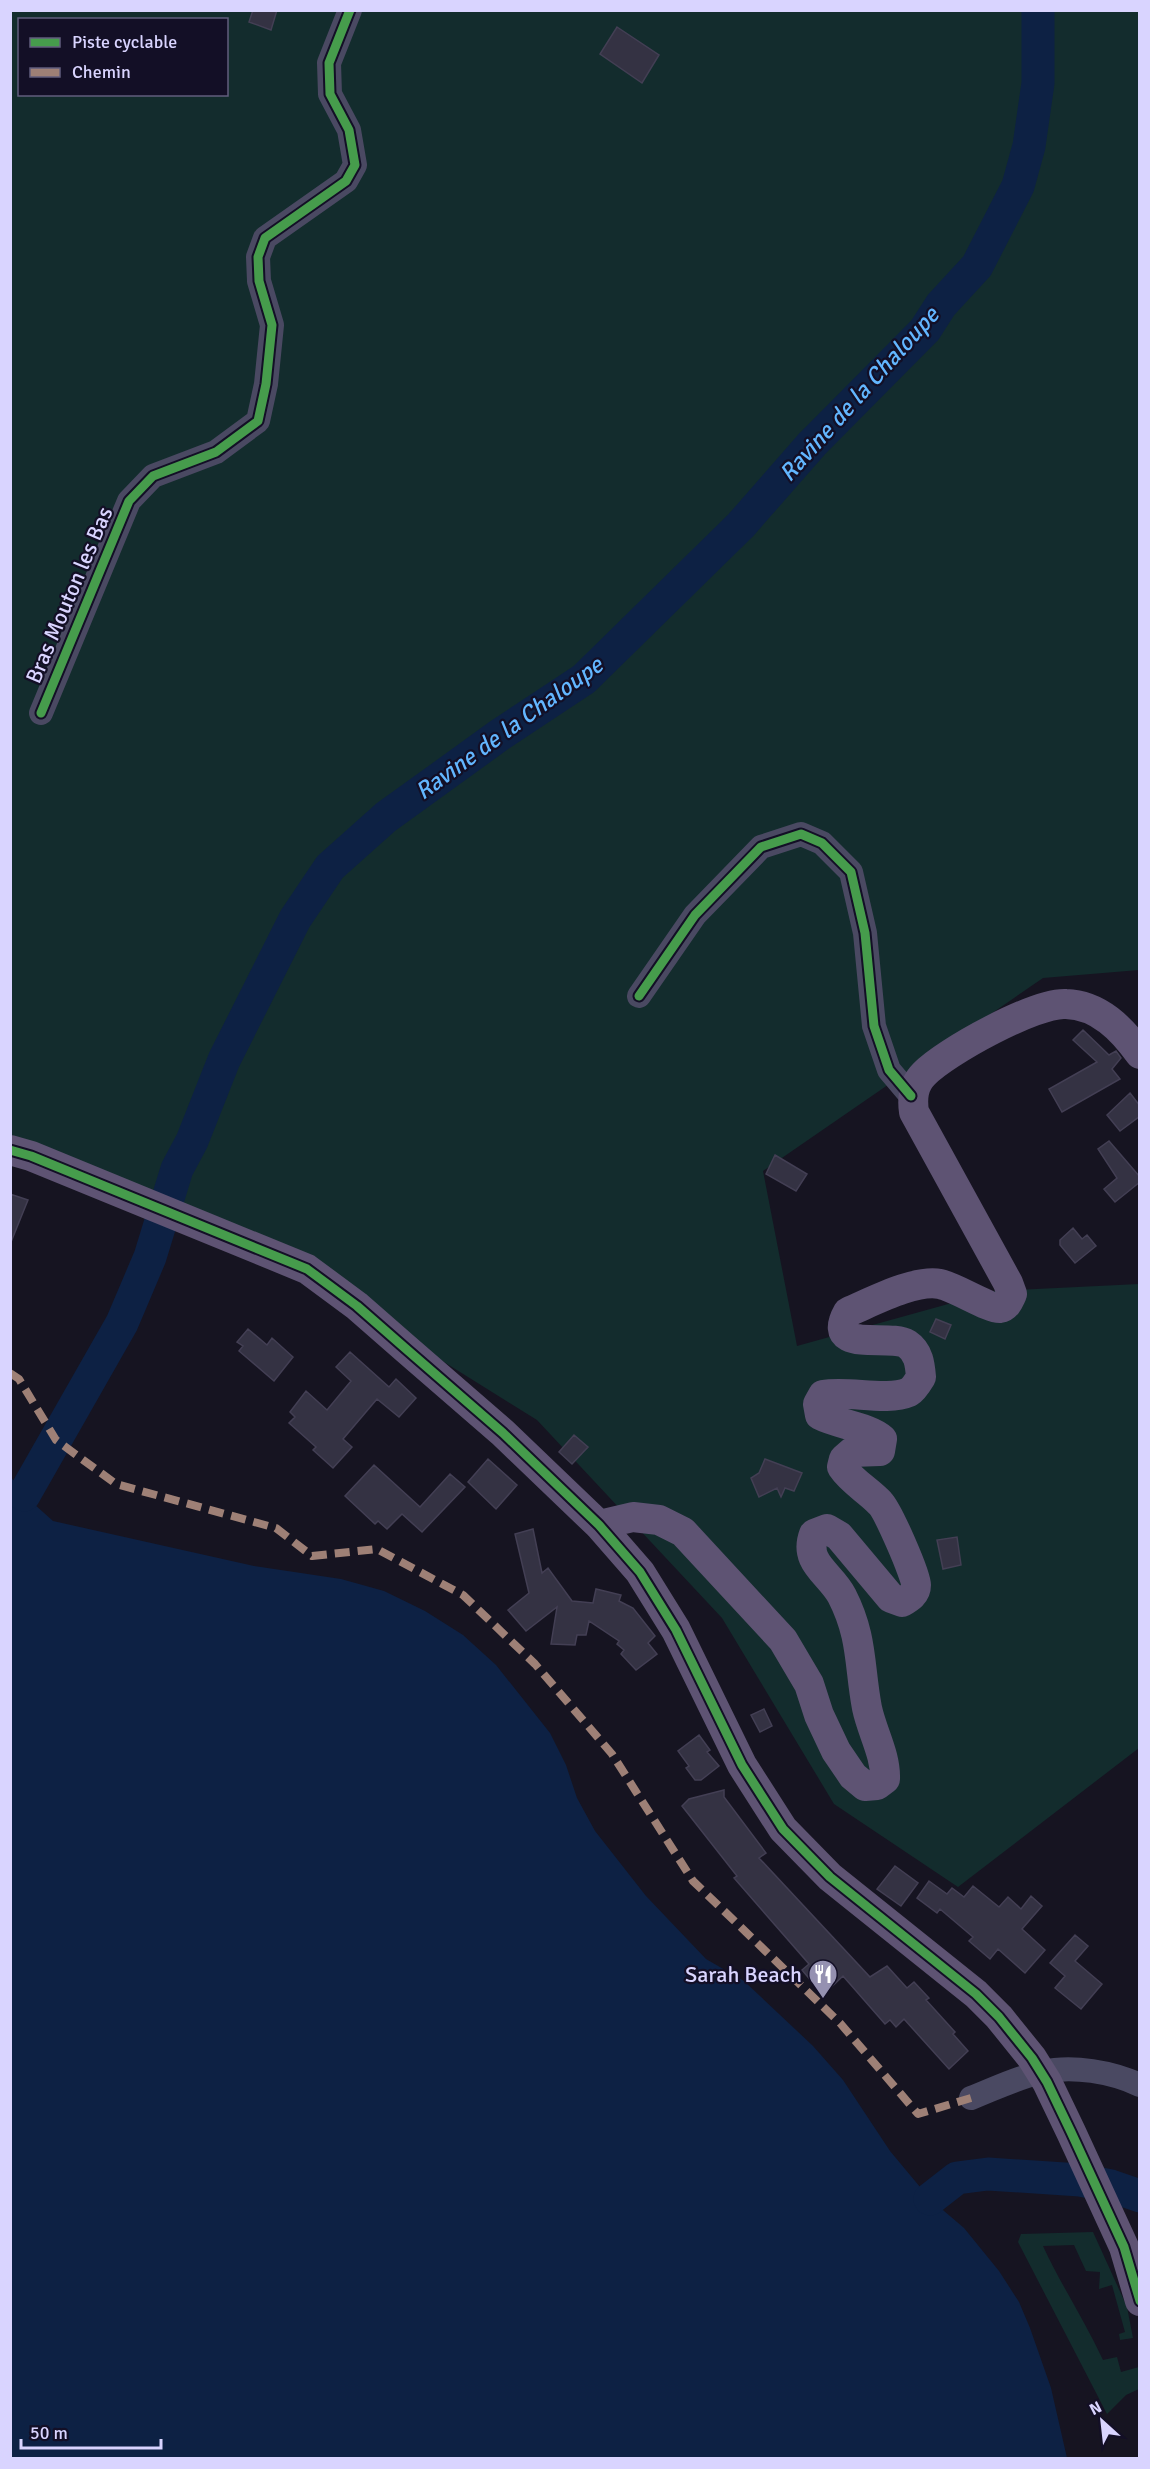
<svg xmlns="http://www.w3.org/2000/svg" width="1150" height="2469" font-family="Signika,sans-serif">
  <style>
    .green { fill: #132c2d; fill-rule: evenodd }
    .water { fill: #0d2144 }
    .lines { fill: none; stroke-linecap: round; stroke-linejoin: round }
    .river { stroke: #0d2144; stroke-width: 33 }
    .building { fill: #343243; stroke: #433f54; stroke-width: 1.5 }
    .minor { stroke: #4a4962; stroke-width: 24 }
    .major { stroke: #5e5373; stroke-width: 30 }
    .quiet { stroke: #9e8076; stroke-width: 8; stroke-dasharray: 15 8; stroke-linecap: butt }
    .cycleway-casing { stroke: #130f26; stroke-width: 13 }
    .cycleway { stroke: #469c4c; stroke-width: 9 }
    .labels { text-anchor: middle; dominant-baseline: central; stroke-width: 4.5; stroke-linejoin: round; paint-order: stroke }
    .street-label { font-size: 22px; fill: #d9d4ff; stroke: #130f26 }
    .poi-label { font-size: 22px; fill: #d9d4ff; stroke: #130f26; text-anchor: end }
    .water-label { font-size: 24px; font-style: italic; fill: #62b6ff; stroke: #130f26 }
  </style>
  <rect width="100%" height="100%" fill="#161421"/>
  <path class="green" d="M 11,11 L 1139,11 L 1139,970 L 1043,978 L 763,1171 L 797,1346 L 995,1291 L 1139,1284 L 1139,1748 L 958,1887 L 834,1804 L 722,1618 L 537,1420 L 300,1272 L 11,1139 ZM 20,20 L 226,20 L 226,94 L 20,94 Z
    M 1093,2232 L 1127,2307 L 1133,2338 L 1120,2340 L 1119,2334 L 1125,2332 L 1112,2285 L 1099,2289 L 1100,2272 L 1086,2271 L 1074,2245 L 1043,2246 C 1061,2285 1085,2321 1103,2360 L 1117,2357 L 1121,2372 L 1139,2367 L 1139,2389 L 1126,2395 L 1107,2414 L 1018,2242 L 1021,2234 Z"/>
  <path class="water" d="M 11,1477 L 24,1495 L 53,1521 L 254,1566 L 341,1579 L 384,1591 L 425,1611 L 463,1635 L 496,1665 L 550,1733 L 566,1765 L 577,1798 L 595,1831 L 646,1896 L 706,1959 L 744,1981 L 813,2046 L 843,2080 L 890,2151 L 930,2199 L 964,2228 L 999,2271 L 1019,2302 L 1030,2328 L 1051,2388 L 1067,2458 L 11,2458 Z"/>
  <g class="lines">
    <path class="river" d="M 24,1495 L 122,1323 L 150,1257 L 177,1169 L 192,1141 L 224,1060 L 295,919 L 330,867 L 386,817 L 501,734 L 584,679 L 741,525 L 812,444 L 925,330 L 941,305 L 977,266 L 1018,186 L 1029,146 L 1038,83 L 1038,10
      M 930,2199 L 957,2178 L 988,2174 L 1080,2180 L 1111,2186 L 1140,2196"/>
  </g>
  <path class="building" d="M 253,10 L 277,10 L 271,30 L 249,22 Z
    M 617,27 L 659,55 L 642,83 L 600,54 Z
    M 1083,1030 L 1109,1055 L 1116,1051 L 1121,1058 L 1112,1069 L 1120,1079 L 1062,1112 L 1049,1089 L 1097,1062 L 1073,1040 Z
    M 1130,1093 L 1140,1106 L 1140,1116 L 1120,1131 L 1107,1115 Z
    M 1109,1141 L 1140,1177 L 1140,1182 L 1115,1202 L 1104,1189 L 1117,1178 L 1098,1149 Z
    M 775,1155 L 807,1174 L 796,1191 L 766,1174 Z
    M 10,1194 L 28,1200 L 11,1242 L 10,1242 Z
    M 1073,1228 L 1082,1239 L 1087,1235 L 1096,1246 L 1075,1263 L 1060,1245 L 1060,1240 Z
    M 936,1319 L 951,1325 L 945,1339 L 930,1332 Z
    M 248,1329 L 267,1345 L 272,1338 L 293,1357 L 274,1381 L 239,1351 L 243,1346 L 237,1342 Z
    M 350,1352 L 389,1387 L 396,1379 L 416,1398 L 399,1417 L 377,1399 L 343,1439 L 352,1447 L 333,1468 L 313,1450 L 316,1447 L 289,1423 L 295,1417 L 290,1412 L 306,1391 L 327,1410 L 351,1381 L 336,1367 Z
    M 574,1435 L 588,1447 L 572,1464 L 559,1452 Z
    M 488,1459 L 517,1485 L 496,1509 L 468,1482 Z
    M 765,1459 L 802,1473 L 794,1491 L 785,1488 L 781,1497 L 777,1488 L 759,1497 L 751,1478 L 759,1473 Z
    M 374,1465 L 420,1507 L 450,1474 L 465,1487 L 422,1532 L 402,1514 L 387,1529 L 378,1521 L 375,1524 L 345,1496 Z
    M 533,1529 L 542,1573 L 548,1568 L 572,1601 L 593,1603 L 596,1589 L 621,1595 L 619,1601 L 633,1608 L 655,1636 L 648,1643 L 657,1654 L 636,1670 L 621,1654 L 624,1650 L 617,1644 L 619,1641 L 589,1621 L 586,1635 L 577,1635 L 575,1645 L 551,1644 L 557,1607 L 526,1631 L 508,1610 L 529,1593 L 515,1534 Z
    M 957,1537 L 961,1565 L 943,1569 L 937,1540 Z
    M 764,1709 L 772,1726 L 760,1732 L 751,1715 Z
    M 699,1735 L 710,1750 L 707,1752 L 719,1766 L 701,1780 L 695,1780 L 686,1768 L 689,1766 L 678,1751 Z
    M 724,1790 L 724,1797 L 766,1853 L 759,1858 L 870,1977 L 887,1966 L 907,1988 L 914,1982 L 929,1998 L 926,2000 L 955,2032 L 953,2034 L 968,2051 L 949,2069 L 904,2019 L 896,2027 L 890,2020 L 885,2024 L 843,1976 L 823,1995 L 802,1970 L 809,1964 L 734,1878 L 737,1876 L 682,1806 L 689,1799 Z
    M 895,1866 L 918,1883 L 901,1906 L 877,1889 Z
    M 929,1881 L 947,1894 L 952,1888 L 964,1897 L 973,1886 L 999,1907 L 1008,1897 L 1021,1909 L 1031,1896 L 1042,1906 L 1022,1929 L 1045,1950 L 1025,1973 L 998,1949 L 990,1959 L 969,1941 L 973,1937 L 940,1909 L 937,1913 L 917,1898 Z
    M 1075,1935 L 1088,1946 L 1075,1961 L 1102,1984 L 1081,2009 L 1055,1988 L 1065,1976 L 1050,1963 Z"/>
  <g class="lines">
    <path class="minor" d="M 41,713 L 129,501 L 153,476 L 216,452 L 258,421 L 266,384 L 272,325 L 259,281 L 258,257 L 265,238 L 346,181 L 355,165 L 349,130 L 330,94 L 329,63 L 350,10
      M 639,996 L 695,915 L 761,847 L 801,834 L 822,843 L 851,872 L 865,933 L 874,1026 L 889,1070 L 911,1096
      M 971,2098 C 994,2089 1018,2077 1042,2072 C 1073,2065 1112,2072 1140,2085"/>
    <path class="major" d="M 10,1150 L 31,1156 L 307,1269 L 357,1306 L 405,1348 L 503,1433 L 599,1525 L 640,1572 L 676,1630 L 742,1765 L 783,1829 L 830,1877 L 976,1994 L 999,2017 L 1032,2058 L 1047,2082 L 1071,2132 L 1124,2247 L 1140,2301
      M 599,1525 L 633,1517 L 659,1520 L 683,1532 L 783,1640 L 809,1684 L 819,1715 L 836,1751 L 853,1776 L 865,1786 L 877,1785 L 885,1779 C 886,1755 872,1732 867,1708 C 859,1666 863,1637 842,1596 C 830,1573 803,1563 814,1534 L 827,1529 L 839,1536 L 891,1598 L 902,1602 C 909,1598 916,1594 916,1585 C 916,1575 888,1511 880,1503 C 868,1490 852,1482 842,1467 L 844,1459 L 852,1452 L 880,1451 L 882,1439 C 869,1427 837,1424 820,1415 L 818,1404 L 823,1395 C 849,1390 886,1402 909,1392 C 914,1389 918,1382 921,1377 C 920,1365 919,1352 907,1344 C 889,1333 824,1354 848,1312 C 872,1302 915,1279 940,1284 C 955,1287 990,1309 1000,1308 C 1007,1307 1009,1300 1012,1294 L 1008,1283 L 914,1112 C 912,1098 913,1085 924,1074 C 945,1052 1036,1002 1066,1004 C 1099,1005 1122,1029 1140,1054"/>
    <path class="quiet" d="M 10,1373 L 19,1379 L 56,1440 L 116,1484 L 276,1528 L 312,1556 L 377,1549 L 463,1595 L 535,1664 L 612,1754 L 693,1881 L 840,2023 L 918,2114 L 971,2098"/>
    <g class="cycleway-casing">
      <path id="cycleway" d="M 41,713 L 129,501 L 153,476 L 216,452 L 258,421 L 266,384 L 272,325 L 259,281 L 258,257 L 265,238 L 346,181 L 355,165 L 349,130 L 330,94 L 329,63 L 350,10
        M 639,996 L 695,915 L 761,847 L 801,834 L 822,843 L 851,872 L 865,933 L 874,1026 L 889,1070 L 911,1096
        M 10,1150 L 31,1156 L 307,1269 L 357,1306 L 405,1348 L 503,1433 L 599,1525 L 640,1572 L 676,1630 L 742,1765 L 783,1829 L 830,1877 L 976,1994 L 999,2017 L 1032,2058 L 1047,2082 L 1071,2132 L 1124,2247 L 1140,2301"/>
    </g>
    <use href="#cycleway" class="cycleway"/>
  </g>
  <defs>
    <g id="restaurant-pin" transform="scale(1.5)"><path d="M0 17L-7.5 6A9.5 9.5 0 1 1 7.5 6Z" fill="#9591b1" stroke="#130f26"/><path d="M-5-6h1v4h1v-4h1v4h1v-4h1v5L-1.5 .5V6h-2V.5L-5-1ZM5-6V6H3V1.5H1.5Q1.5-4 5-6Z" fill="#fff"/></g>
  </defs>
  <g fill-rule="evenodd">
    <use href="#restaurant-pin" x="823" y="1974"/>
  </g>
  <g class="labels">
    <g class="street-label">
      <text transform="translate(69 595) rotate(-67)">Bras Mouton les Bas</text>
    </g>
    <g class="poi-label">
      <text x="802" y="1974">Sarah Beach</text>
    </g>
    <g class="water-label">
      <text transform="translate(859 394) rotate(-48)">Ravine de la Chaloupe</text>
      <text transform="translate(509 728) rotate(-36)">Ravine de la Chaloupe</text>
    </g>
  </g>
  <rect width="1150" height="2469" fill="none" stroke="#d9d4ff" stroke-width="24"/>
  <rect x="18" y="18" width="210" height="78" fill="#130f26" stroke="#625e7d" stroke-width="1.5"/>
  <rect x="30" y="38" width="30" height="9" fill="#469c4c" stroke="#625e7d" stroke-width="1.5"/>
  <text x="72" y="48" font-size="18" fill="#d9d4ff">Piste cyclable</text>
  <rect x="30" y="68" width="30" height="9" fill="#9e8076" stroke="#625e7d" stroke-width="1.5"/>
  <text x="72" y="78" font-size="18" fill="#d9d4ff">Chemin</text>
  <g transform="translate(1102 2421) rotate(333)" stroke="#130f26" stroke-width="4.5" paint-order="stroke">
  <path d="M0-4.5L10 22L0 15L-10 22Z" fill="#d9d4ff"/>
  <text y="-9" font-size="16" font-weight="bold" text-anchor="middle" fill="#d9d4ff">N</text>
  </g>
  <path d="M21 2439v9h140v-9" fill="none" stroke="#d9d4ff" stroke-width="3"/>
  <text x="30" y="2439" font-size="18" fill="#d9d4ff" stroke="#130f26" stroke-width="4.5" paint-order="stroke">50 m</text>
</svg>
